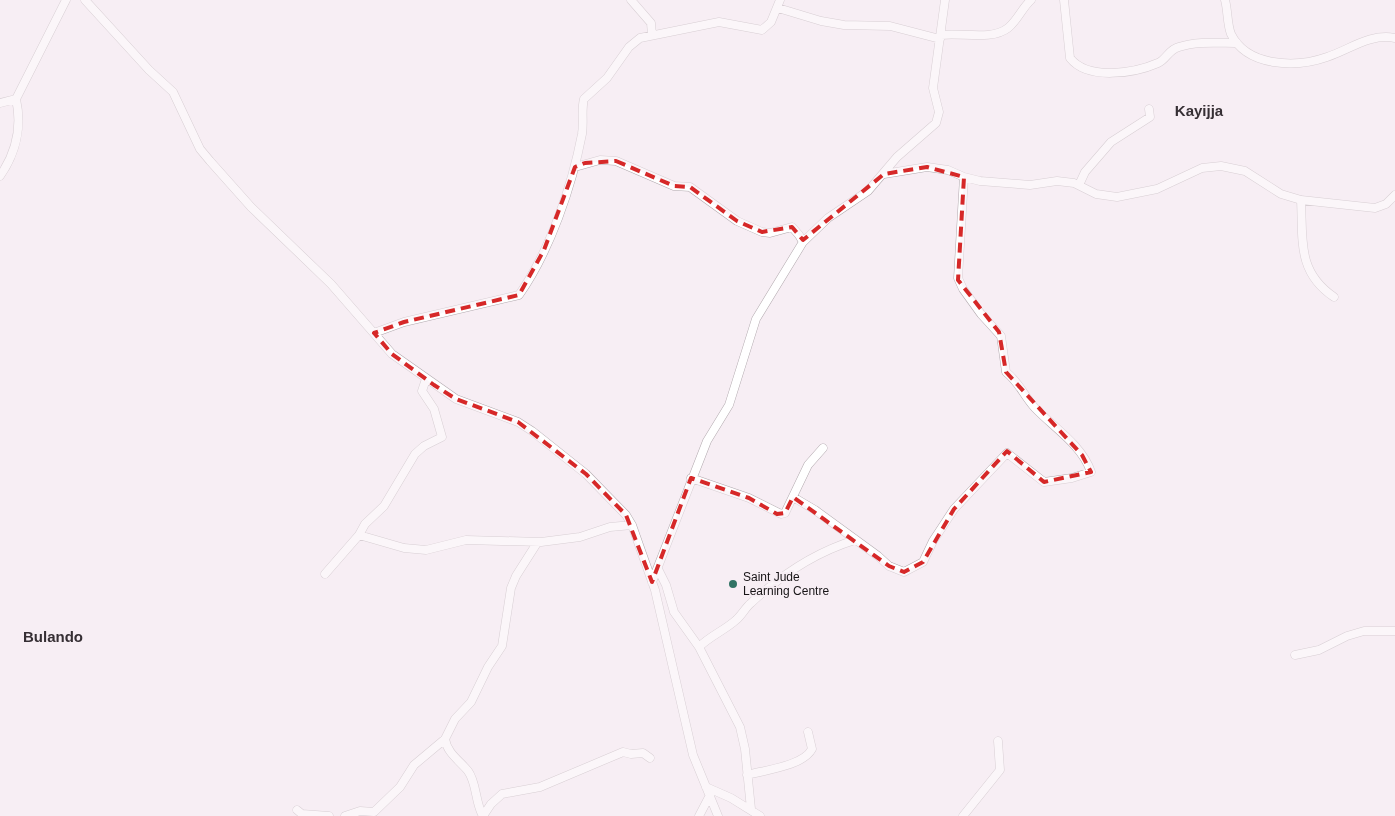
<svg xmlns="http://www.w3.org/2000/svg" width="1395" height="816" font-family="Helvetica,sans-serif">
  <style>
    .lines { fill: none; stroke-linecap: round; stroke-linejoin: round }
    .minor-casing { stroke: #b1a8ad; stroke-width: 9 }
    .minor { stroke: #fff; stroke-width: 8 }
    .marked { fill: none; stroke: #d62828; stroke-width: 4; stroke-dasharray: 10 6; stroke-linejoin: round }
    .poi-dot { fill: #317364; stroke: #f7eef4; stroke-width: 2 }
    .labels { text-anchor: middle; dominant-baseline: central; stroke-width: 4; stroke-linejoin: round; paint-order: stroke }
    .poi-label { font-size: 12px; fill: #171416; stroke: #f7eef4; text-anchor: start }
    .quarter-label { font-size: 15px; font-weight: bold; fill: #362f34; stroke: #f7eef4 }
  </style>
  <rect width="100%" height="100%" fill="#f7eef4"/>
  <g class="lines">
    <g class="minor-casing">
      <path id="minor" d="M 85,0 L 149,70 L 173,92 L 200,149 L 210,161 L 251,207 L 331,284 L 392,354 L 456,399 L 518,422 L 532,431 L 586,474 L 626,515 L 632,525 L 655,590 L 693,755 L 718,816
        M 631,0 L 651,23 L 652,35
        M 1064,0 L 1070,58 C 1088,81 1135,73 1158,63 C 1166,60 1169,49 1179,47 C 1197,41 1218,43 1237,43
        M 1225,0 C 1228,11 1227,24 1231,34 C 1247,67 1296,68 1327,57 C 1349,50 1370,33 1395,38
        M 778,8 L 821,21 L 844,25 L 890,26 L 940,39
        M 941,35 C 961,32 991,41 1008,28 C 1018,20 1022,8 1031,0
        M 0,103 L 16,99 L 66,0
        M 575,167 L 600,160 L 616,161 L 674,186 L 690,187 L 737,221 L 762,232 L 770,233 L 792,227 L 799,235 L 803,242
        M 884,174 L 927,167 L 948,170 L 964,177 L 980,181 L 1030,185 L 1057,181 L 1074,183 L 1096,194 L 1117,197 L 1157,189 L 1202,168 L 1221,166 L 1245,171 L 1281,194 L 1301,200 L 1375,208 L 1386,204 L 1395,195
        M 0,176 C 16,153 22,126 16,99
        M 1079,185 L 1085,172 L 1111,142 L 1150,117 L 1149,109
        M 1301,200 C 1303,240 1297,272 1334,297
        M 374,333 L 404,322 L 519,295 C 550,251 572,186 582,134 C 584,122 581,110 584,99 L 607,78 L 629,47 L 640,38 L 719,22 L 762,30 L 771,22 L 780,0
        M 691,478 L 749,498 L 781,514 L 785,513 L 808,465 L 823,448
        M 793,497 L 815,510 L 878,556 L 889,566 L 904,572 L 923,562 L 933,541 L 954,509 L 1007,453 L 1044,482 L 1072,478 L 1091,472 C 1082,445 1053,427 1035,408 C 1024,396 1019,382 1006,372 L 1001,336 L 981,314 L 963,289 L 958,278 L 964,177
        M 359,535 L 365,524 L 384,506 L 415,454 L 424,446 L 442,437 L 434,409 L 422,391 L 426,379
        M 658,569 L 666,585 L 674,612 L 699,647 L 740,727 L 745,749 L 751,809
        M 325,574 L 359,535 L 404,548 L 426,550 L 466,540 L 541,542 L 580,537 L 610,527 L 632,525
        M 652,582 L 707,441 L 729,405 L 756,319 L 803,242 L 828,218 L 868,191 L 897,157 L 936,123 L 939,112 L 933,88 L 945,0
        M 699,647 C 710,636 725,630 736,620 C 742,615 745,608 751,603 C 781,575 816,552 855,540
        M 1295,655 L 1319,650 L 1347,636 L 1364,631 L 1395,631
        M 747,775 C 765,770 803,766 812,749 L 808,732
        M 706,787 L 731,798 L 760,816
        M 297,810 L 302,814 L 329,816
        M 345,816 L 360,811 L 374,812 L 400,787 L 414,765 L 445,739
        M 483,816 C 475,803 477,783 468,771 C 460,761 447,753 445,739 L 455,719 L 471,702 L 488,667 L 502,646 L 511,588 L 516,576 L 537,543
        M 483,816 L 491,804 L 502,794 L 540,787 L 623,752 L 631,754 L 643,753 L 650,758
        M 699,816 L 710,795
        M 963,816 L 1000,770 L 998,741"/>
    </g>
    <use href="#minor" class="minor"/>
  </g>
  <path d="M0 0H1395V816H0ZM 616,161 L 674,186 L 690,187 L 737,221 L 762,232 L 792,227 L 803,240 L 884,174 L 927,167 L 964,177 L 958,280 L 999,332 L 1006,372 L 1082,455 L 1091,472 L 1044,482 L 1007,451 L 954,509 L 923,562 L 904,572 L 889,566 L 793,497 L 785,513 L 777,514 L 749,498 L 691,478 L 652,582 L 626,515 L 586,474 L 518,422 L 456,399 L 434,385 L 392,354 L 374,333 L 404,322 L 519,295 L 544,250 L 575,167 L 585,163 Z" fill="#f7eef4" fill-opacity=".55" fill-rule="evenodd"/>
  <path class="marked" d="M 616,161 L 674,186 L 690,187 L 737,221 L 762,232 L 792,227 L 803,240 L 884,174 L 927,167 L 964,177 L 958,280 L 999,332 L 1006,372 L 1082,455 L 1091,472 L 1044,482 L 1007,451 L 954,509 L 923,562 L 904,572 L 889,566 L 793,497 L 785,513 L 777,514 L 749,498 L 691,478 L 652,582 L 626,515 L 586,474 L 518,422 L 456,399 L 434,385 L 392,354 L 374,333 L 404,322 L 519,295 L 544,250 L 575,167 L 585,163 Z"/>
  <circle class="poi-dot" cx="733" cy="584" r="5"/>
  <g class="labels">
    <g class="poi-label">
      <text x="743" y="577">Saint Jude<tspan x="743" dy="14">Learning Centre</tspan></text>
    </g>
    <g class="quarter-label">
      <text x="1199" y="110">Kayijja</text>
      <text x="53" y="636">Bulando</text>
    </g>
  </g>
</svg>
